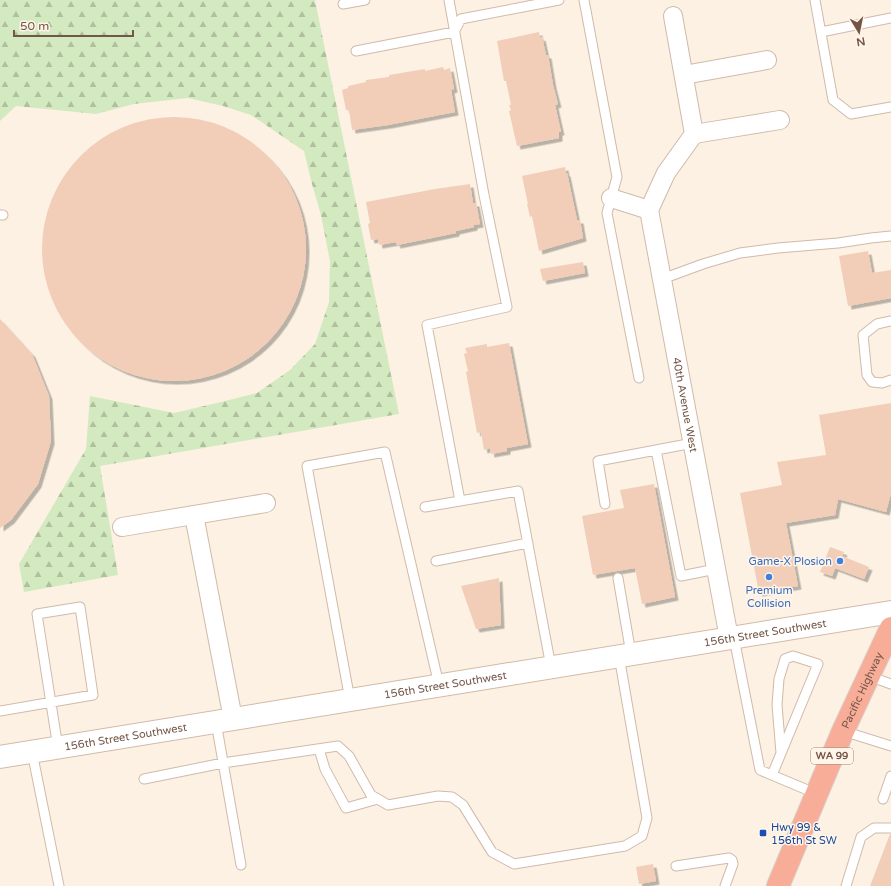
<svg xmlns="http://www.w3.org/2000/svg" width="891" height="886" font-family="'Varela Round',sans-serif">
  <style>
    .forest { fill: url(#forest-firs) }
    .building { fill: #f2ceb9; filter: url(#shadow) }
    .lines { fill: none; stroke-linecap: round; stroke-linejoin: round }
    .lane-casing { stroke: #d0baac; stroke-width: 11 }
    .street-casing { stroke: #d0baac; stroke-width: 20 }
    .secondary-casing { stroke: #d3baa9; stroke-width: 24 }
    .highway-casing { stroke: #d8d0cc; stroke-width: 24 }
    .lane { stroke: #fff; stroke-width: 9 }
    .street { stroke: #fff; stroke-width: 18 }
    .secondary { stroke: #fff; stroke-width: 22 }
    .highway { stroke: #f7ad98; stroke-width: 22 }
    .shop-dot { fill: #3f7fe0; stroke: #fff5e8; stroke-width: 1.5 }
    .transit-dot { fill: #1a4fb4; stroke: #fff5e8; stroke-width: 1.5 }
    .labels { text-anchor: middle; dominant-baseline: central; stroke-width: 3; stroke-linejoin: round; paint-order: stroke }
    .shield { fill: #fff5e8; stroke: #9e8678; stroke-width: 1 }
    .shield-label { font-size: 10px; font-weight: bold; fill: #745648 }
    .street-label { font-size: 11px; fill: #745648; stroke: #fff5e8 }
    .shop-label { font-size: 11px; fill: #366cbe; stroke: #fff5e8; text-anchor: end }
    .transit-label { font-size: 11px; fill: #164399; stroke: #fff5e8; text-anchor: start }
  </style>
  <defs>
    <pattern id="forest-firs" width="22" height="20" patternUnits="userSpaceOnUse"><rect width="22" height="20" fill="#d3eac0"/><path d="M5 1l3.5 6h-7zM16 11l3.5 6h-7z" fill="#b0c09e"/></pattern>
    <filter id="shadow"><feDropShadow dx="3.5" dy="3.5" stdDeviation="0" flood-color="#0004"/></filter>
  </defs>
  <rect width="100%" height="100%" fill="#fcf1e2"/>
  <path class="forest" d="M 0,0 L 315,0 L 399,414 L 100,466 L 118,575 L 24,592 L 19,564 L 86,449 L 90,396 L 174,413 L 217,403 L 257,393 L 290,370 L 315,344 L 329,302 L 330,261 L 321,215 L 312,184 L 304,151 L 251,115 L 223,106 L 188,98 L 134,104 L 96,114 L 16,106 L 0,121 Z"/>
  <path class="building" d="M 539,32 L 540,38 L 542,37 L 546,55 L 548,55 L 553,85 L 558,104 L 555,105 L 561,132 L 559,132 L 559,138 L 517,146 L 509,111 L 511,110 L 509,105 L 511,105 L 506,81 L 504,81 L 497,41 Z
    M 443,67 L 444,70 L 450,68 L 454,89 L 451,90 L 455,112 L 388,125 L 352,130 L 349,110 L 346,110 L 342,90 L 348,88 L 348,86 L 366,82 L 366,80 L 389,77 L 389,75 L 425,69 L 425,71 Z
    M42 249a132 132 0 1 1 264 0a132 132 0 1 1-264 0Z
    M 565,167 L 566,173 L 567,173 L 577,220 L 580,220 L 583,238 L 539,251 L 532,216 L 530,217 L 527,204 L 528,204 L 522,176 Z
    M 470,184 L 473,203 L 476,203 L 480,224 L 474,225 L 474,227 L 456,231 L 456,233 L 397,245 L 396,242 L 379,245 L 378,239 L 371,240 L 368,224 L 370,223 L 366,202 L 435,189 Z
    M 868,251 L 872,273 L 891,270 L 891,298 L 848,306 L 839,256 Z
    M 583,262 L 585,273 L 543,281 L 540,269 Z
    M 0,319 L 32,354 L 49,396 L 51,441 L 38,484 L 11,520 L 0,528 Z
    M 509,343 L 528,444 L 507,448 L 507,451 L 491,454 L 490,448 L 484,450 L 481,432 L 477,433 L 466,372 L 468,371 L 464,354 L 467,353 L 465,348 L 487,344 L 487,347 Z
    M 891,403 L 891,493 L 886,512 L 838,499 L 835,515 L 786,523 L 798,586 L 759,593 L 740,493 L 782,485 L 777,462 L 826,455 L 819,415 Z
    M 654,484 L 675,597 L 642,604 L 635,568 L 593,575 L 582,516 L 624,508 L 620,490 Z
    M 830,547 L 844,552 L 842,556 L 869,567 L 864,579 L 835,568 L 832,576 L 820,572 Z
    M 499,578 L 501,625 L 476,629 L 461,586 Z
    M 890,834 L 891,834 L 891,886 L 870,886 Z
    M 653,864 L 656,881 L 639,884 L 636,867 Z"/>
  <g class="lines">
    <g class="lane-casing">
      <path id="lane" d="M 449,0 L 484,195 L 507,307 L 427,325 L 460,501 L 518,491 L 551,667
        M 584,0 L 617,177 L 607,213 L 639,378
        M 815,0 L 833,100 L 851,114 L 891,107
        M 343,4 L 365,0
        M 821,32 L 891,18
        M 356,51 L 454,32 L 461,19 L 559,0
        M 0,215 L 3,215
        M 662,279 L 703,264 L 740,253 L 778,248 L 838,243 L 871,238 L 891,236
        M 891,321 L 877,324 L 863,335 L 867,375 L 872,382 L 882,383 L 891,380
        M 656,450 L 681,576 L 716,569
        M 605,504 L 598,461 L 693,443
        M 425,507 L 460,501
        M 436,561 L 528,543
        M 618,578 L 631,654
        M 734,638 L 760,770 L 817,794
        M 869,676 L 891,684
        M 350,700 L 307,466 L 385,452 L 439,685
        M 0,711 L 93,695 L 80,607 L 37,614 L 58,748
        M 216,722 L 241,865
        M 843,731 L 891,746
        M 319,749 L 325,769 L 346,808 L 378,799
        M 32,752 L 59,886
        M 772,775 L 818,664 L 793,656 L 785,659 L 779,679 L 777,705 L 781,753
        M 144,779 L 223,763 L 338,746 L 349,756 L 371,795 L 388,805 L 438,796 L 452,797 L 463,805 L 492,852 L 514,864 L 625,846 L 642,836 L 647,818 L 619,656
        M 883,799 L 891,776
        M 676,866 L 729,858 L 732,860 L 733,864 L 725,886
        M 846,886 L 861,837 L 874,828 L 891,828"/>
    </g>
    <g class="street-casing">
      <g id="street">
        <path d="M 684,75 L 767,60"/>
        <path d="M 694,134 L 780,120"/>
        <path id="s1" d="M 611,198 L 649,210 L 729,638"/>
        <path d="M 649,210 L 666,173 L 694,134 L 673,16"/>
        <path d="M 194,515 L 233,719"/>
        <path d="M 122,527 L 266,503"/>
      </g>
    </g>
    <g class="secondary-casing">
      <g id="secondary">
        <path id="s2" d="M 0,757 L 891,612"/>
      </g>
    </g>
    <g class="highway-casing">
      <g id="highway">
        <path id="s3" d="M 778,886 L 843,731 L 891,628"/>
      </g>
    </g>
    <use href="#lane" class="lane"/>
    <use href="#street" class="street"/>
    <use href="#secondary" class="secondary"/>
    <use href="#highway" class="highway"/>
  </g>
  <g class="shop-dot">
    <circle cx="840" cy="561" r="4"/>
    <circle cx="769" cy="577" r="4"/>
  </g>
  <rect class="transit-dot" x="759" y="829" width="8" height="8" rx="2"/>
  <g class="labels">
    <rect class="shield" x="811" y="748" width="42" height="16" rx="3"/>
    <g class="shield-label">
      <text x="832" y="756">WA 99</text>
    </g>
    <g class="street-label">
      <text stroke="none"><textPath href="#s1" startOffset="238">40th Avenue West</textPath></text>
      <text stroke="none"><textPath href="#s2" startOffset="775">156th Street Southwest</textPath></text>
      <text stroke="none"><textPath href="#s2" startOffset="451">156th Street Southwest</textPath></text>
      <text stroke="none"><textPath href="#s3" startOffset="213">Pacific Highway</textPath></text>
      <text stroke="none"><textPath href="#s2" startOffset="127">156th Street Southwest</textPath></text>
    </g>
    <g class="shop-label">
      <text x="832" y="561">Game-X Plosion</text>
      <text x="769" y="590" text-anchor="middle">Premium<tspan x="769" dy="13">Collision</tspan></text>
    </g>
    <g class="transit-label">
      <text x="771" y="827">Hwy 99 &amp;<tspan x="771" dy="13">156th St SW</tspan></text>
    </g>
  </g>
  <g transform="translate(859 32) rotate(170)" stroke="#fff5e8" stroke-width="3" paint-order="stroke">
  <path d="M0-3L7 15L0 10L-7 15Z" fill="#745648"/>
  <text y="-6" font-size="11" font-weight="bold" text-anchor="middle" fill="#745648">N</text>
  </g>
  <path d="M14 30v6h119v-6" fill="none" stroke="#745648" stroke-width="2"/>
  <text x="20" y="30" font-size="12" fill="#745648" stroke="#fff5e8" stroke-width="3" paint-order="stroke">50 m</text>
</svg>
